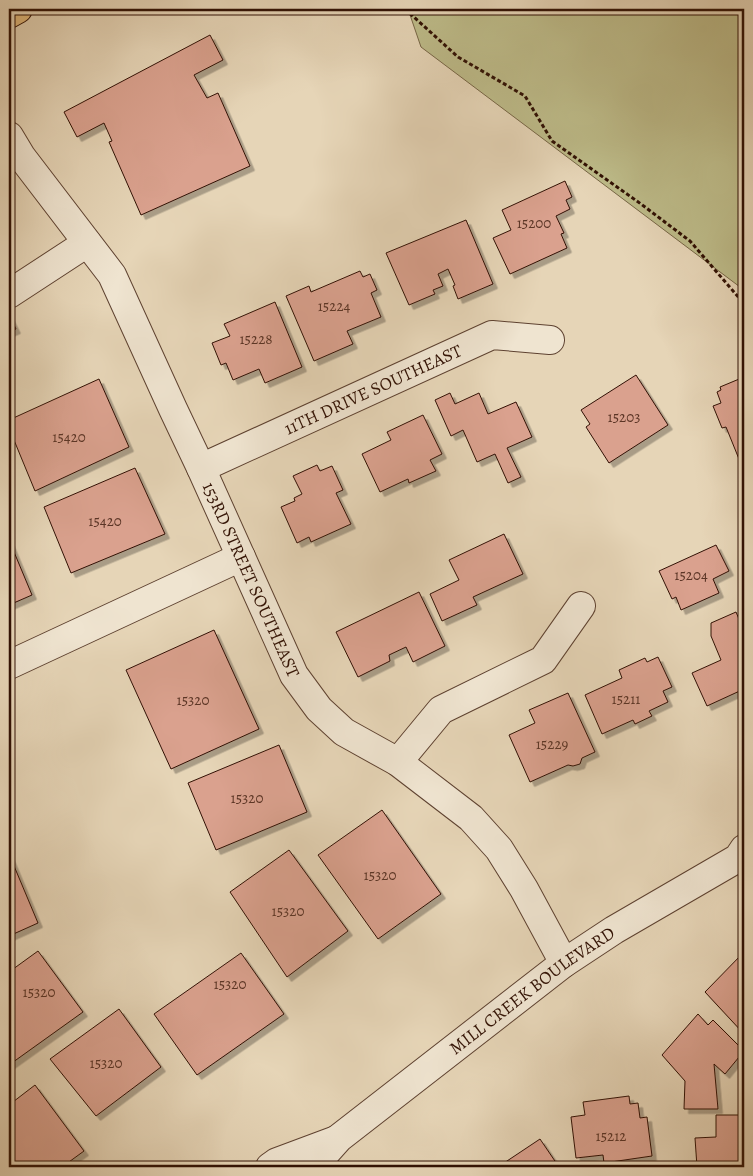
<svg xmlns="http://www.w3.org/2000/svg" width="753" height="1176" font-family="Alegreya,serif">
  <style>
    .green { fill: #bdbb89; stroke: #776646 }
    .building { fill: #daa18e; stroke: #311104; filter: url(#shadow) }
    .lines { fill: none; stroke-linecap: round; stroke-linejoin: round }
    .minor-casing { stroke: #5e4231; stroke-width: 30 }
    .major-casing { stroke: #311104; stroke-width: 30 }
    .path { stroke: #311104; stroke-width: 3; stroke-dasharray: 4 2.5; stroke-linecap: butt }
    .minor { stroke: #efe4d0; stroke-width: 28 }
    .major { stroke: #e3ba7c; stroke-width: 28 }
    .labels { text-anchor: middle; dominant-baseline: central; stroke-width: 4; stroke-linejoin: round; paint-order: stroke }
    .number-label { font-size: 15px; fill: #5b3526 }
    .street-label { font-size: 18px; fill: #311104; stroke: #efe4d0 }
  </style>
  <defs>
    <filter id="shadow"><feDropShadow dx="4.5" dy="4.5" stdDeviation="0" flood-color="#0004"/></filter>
  </defs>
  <rect width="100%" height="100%" fill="#e6d5b7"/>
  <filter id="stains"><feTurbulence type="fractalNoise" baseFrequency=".004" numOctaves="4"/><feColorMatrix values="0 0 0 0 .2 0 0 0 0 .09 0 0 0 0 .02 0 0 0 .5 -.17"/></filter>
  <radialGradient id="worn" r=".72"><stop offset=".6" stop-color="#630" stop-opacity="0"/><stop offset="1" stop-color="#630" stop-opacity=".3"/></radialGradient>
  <path class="green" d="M 408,9 L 744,9 L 744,290 L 421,47 Z"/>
  <path class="building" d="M 210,35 L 223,60 L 194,75 L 207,98 L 218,93 L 250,166 L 141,215 L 109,142 L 112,141 L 104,123 L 77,137 L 64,112 Z
    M 565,181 L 572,197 L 566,200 L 570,209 L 556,216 L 564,233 L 561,234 L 567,248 L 510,274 L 493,238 L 511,230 L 502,210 Z
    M 466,220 L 493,284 L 458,299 L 453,286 L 455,285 L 448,269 L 438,274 L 443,286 L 433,290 L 435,294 L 409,305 L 386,253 Z
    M 360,271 L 363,277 L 370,274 L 377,290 L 371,293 L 381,317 L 347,331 L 353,344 L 314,361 L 286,296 L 309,286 L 311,292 Z
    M 275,302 L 302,367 L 265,383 L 259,369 L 233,380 L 226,363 L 221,365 L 212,343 L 230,336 L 224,324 Z
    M 9,315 L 16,329 L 9,332 Z
    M 636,375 L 668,425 L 609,463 L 586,427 L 590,424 L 581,410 Z
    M 744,377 L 744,463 L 741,464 L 726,427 L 722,428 L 713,406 L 721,403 L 717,392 L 721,390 L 720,387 Z
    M 99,379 L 129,447 L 35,491 L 9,428 L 9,420 Z
    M 450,393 L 455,404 L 479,393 L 488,414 L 516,402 L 532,437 L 507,448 L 521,477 L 508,483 L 495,454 L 477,462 L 463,430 L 451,436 L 435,400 Z
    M 423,415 L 442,454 L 430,460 L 436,471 L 409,483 L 408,479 L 380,492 L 362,454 L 391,440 L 387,432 Z
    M 317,465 L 320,471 L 332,466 L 343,490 L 336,493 L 351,524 L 311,542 L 309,537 L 297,543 L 281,507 L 295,501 L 294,498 L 302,494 L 293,476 Z
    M 135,468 L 165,534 L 71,573 L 44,507 Z
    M 504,534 L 523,574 L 473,597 L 477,605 L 442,621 L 430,594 L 459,580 L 449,560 Z
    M 9,540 L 32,595 L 9,605 Z
    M 716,545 L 729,571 L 713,579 L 719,593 L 681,610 L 676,597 L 672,599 L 659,571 Z
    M 419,592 L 445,646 L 413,662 L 406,647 L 389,655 L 390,661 L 358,677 L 336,632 Z
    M 736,612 L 744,631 L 744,689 L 707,706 L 692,673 L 721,660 L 711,636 L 711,623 Z
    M 214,630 L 259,729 L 171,769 L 126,670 Z
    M 658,657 L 672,687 L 663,691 L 668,702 L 649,711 L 652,716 L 635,724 L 633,720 L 602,734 L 585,695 L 622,678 L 619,670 L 645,658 L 647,662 Z
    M 568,693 L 595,752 L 582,758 L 580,764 L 573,766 L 568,765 L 530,782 L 509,735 L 535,723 L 529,710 Z
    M 279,745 L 307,812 L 216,850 L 188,783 Z
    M 382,810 L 441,894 L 378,939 L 318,855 Z
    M 289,850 L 348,931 L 287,977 L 230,892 Z
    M 9,854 L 38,923 L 9,936 Z
    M 38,951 L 83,1012 L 9,1065 L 9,972 Z
    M 744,952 L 744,1034 L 705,992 Z
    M 241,953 L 284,1014 L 197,1075 L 154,1014 Z
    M 119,1009 L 161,1067 L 96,1116 L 50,1059 Z
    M 698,1014 L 708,1025 L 713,1020 L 744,1051 L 725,1074 L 714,1064 L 718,1109 L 684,1109 L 685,1081 L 662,1055 Z
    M 35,1085 L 84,1151 L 62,1167 L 9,1167 L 9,1105 Z
    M 629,1096 L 630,1104 L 638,1103 L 640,1118 L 647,1117 L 652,1156 L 604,1163 L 603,1155 L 576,1158 L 571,1117 L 585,1115 L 583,1102 Z
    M 716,1115 L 744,1115 L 744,1167 L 697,1167 L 695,1138 L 716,1137 Z
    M 540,1139 L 559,1167 L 498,1167 Z"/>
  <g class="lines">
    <g class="minor-casing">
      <g id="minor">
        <path id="s1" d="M 9,136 L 21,156 L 112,275 L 173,409 L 201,468 L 294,675 L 319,709 L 344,732 L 398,762 L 471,818 L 499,849 L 524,889 L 564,963"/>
        <path d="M 9,294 L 87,243"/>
        <path id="s2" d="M 201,468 L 492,335 L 550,340"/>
        <path d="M 9,665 L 241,557"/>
        <path d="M 398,762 L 441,710 L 543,660 L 581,606"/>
        <path d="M 270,1167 L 277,1162 L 336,1140"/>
        <path id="s3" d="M 313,1167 L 339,1138 L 564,963 L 614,930 L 738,858 L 744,849"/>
      </g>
    </g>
    <g class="major-casing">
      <path id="major" d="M 9,14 L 18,9"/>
    </g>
    <path class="path" d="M 405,9 L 458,57 L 525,96 L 552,141 L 641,204 L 690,241 L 740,299 L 744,301"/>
    <use href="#minor" class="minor"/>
    <use href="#major" class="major"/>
  </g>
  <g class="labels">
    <g class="number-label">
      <text x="534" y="223">15200</text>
      <text x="334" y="306">15224</text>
      <text x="256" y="339">15228</text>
      <text x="624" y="417">15203</text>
      <text x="69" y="437">15420</text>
      <text x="105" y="521">15420</text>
      <text x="691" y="575">15204</text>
      <text x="626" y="699">15211</text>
      <text x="193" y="700">15320</text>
      <text x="552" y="744">15229</text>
      <text x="247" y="798">15320</text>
      <text x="380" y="875">15320</text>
      <text x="288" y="911">15320</text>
      <text x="230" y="984">15320</text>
      <text x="39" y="992">15320</text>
      <text x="106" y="1063">15320</text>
      <text x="611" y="1136">15212</text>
    </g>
    <g class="street-label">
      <text stroke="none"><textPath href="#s2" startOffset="189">11TH DRIVE SOUTHEAST</textPath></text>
      <text stroke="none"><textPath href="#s1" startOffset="508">153RD STREET SOUTHEAST</textPath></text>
      <text stroke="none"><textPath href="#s3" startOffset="282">MILL CREEK BOULEVARD</textPath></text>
    </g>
  </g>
  <rect width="753" height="1176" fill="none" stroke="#e6d5b7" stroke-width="30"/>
  <rect x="10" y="10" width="733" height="1156" fill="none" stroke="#311104" stroke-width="2.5"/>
  <rect x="15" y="15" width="723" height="1146" fill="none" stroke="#311104"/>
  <rect width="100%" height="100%" filter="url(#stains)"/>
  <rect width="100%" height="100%" fill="url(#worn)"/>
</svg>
